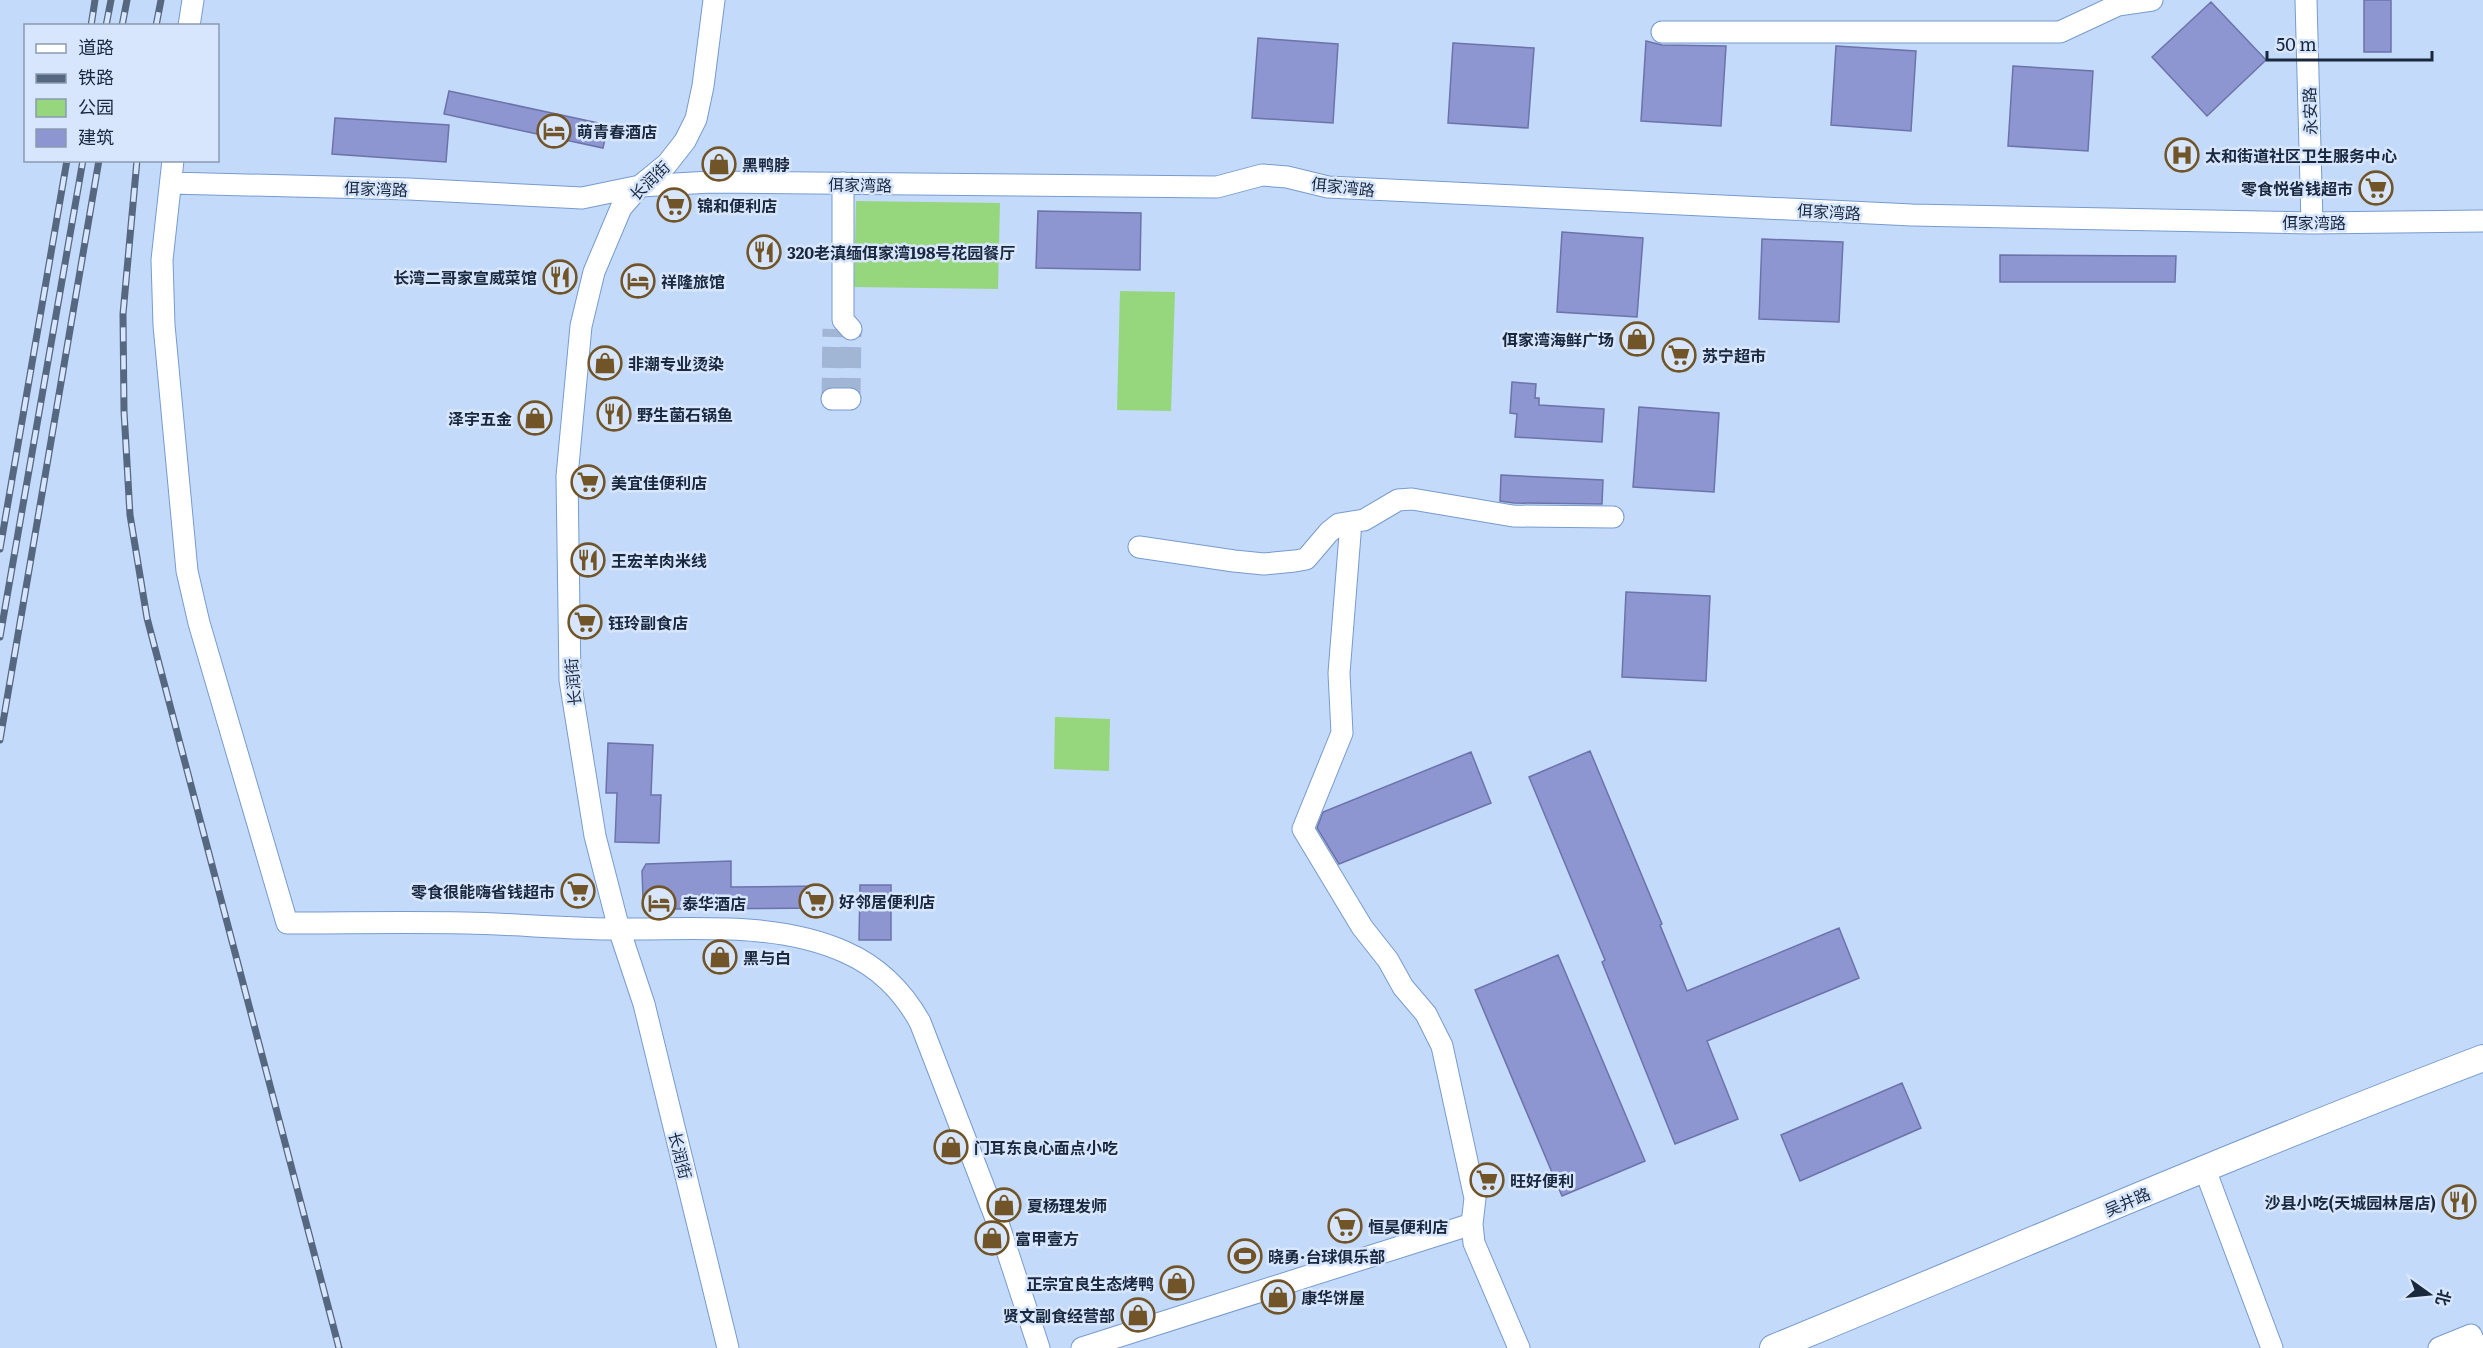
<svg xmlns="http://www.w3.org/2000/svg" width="2483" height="1348" font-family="Literata,'Noto Sans SC',serif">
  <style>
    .green { fill: #96d67c }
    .building { fill: #8d96d0; stroke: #6c73ab; stroke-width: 1.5 }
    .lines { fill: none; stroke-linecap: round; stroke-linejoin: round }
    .minor-tunnel { stroke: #a1b6d4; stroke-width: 21; stroke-dasharray: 21 10; stroke-linecap: butt }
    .minor-casing { stroke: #779bce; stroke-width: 23 }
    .tertiary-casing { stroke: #779bce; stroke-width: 28 }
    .minor { stroke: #fff; stroke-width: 21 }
    .tertiary { stroke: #fff; stroke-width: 26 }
    .rail-casing { stroke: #566780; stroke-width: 7 }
    .rail { stroke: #d7e6fc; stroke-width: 4.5; stroke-dasharray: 14; stroke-linecap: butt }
    .labels { text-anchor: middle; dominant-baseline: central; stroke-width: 5; stroke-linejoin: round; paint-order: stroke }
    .street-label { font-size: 16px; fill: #1a283d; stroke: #d7e6fc }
    .poi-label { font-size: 16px; font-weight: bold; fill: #1a283d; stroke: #d7e6fc; text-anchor: start }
  </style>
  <rect width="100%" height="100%" fill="#c3dafa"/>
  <path class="green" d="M 856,201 L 1000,203 L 998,289 L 854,287 Z
    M 1120,291 L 1175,292 L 1171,411 L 1117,410 Z
    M 1055,717 L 1110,719 L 1109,771 L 1054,769 Z"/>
  <path class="building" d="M 2364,0 L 2391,0 L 2391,52 L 2364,52 Z
    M 2211,2 L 2266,60 L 2207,116 L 2152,57 Z
    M 1258,38 L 1338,44 L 1333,123 L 1252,118 Z
    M 1646,41 L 1662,45 L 1726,46 L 1721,126 L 1641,121 Z
    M 1453,43 L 1534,48 L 1528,128 L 1448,123 Z
    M 1836,46 L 1916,51 L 1911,131 L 1831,125 Z
    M 2013,66 L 2093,71 L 2088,151 L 2008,146 Z
    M 449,91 L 608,125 L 603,148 L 444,114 Z
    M 335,118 L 449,125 L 446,162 L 332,154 Z
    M 1038,211 L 1141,213 L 1140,270 L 1036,268 Z
    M 1562,232 L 1643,238 L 1637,317 L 1557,312 Z
    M 1762,239 L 1843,242 L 1839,322 L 1759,319 Z
    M 2000,255 L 2176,256 L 2175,282 L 2000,282 Z
    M 1512,382 L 1536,384 L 1535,398 L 1539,398 L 1539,405 L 1604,409 L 1602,442 L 1515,437 L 1517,414 L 1510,413 Z
    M 1639,407 L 1719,413 L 1714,492 L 1633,487 Z
    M 1501,475 L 1603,480 L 1602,504 L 1514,503 L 1500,501 Z
    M 1626,592 L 1710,596 L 1706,681 L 1622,677 Z
    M 608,743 L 653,745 L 651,795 L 661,795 L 659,843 L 615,842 L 617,793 L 606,793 Z
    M 1590,751 L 1662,924 L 1660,925 L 1687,991 L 1839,928 L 1859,978 L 1707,1041 L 1738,1119 L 1675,1144 L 1602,962 L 1605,960 L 1529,777 Z
    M 1471,752 L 1491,803 L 1339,864 L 1317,828 L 1323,812 Z
    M 731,861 L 731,887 L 823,886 L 823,908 L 666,909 L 647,905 L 643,898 L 642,871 L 646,864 Z
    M 860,885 L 891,885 L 891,940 L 859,940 Z
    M 1558,955 L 1645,1161 L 1562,1196 L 1475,990 Z
    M 1902,1083 L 1921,1128 L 1800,1181 L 1781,1135 Z"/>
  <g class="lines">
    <path class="minor-tunnel" d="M 832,399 L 833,329
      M 850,399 L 851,329"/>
    <g class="minor-casing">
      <path id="minor" d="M 714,0 L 703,86 L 696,119 L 685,141 L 667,164 L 640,186 L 621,208 L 594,272 L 581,326 L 567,476 L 570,680 L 595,836 L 619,929 L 644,1004 L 728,1348
        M 2306,0 L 2312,223
        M 189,26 L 193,0
        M 1662,32 L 2060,32 L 2118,5 L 2152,0
        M 173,160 L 162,260 L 164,325 L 187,571 L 199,623 L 287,923 C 347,923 406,922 465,923 C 517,924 568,929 620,929 C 695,930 775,921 845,952 C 879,967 902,990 920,1022 L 1000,1229 L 1039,1348
        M 171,183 L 409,189 L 582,198 L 640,186 L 711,182 L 1217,187 L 1262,175 L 1287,177 L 1328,187 L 1912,215 L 2312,223 L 2483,221
        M 843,183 L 843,320 L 851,329
        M 832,399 L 850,399
        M 1351,522 L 1339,673 L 1342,733 L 1303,829 L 1362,927 L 1388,960 L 1403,987 L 1426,1014 L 1442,1046 L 1475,1198 L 1472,1224 L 1474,1243 L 1519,1348
        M 1139,547 L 1234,561 L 1264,564 L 1295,561 L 1306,559 L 1329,532 L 1339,524 L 1364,520 L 1398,500 L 1412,499 L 1513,516 L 1613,517
        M 2204,1167 L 2272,1348
        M 1082,1348 L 1472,1224
        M 2439,1348 L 2471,1335 L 2477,1348"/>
    </g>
    <g class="tertiary-casing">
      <path id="tertiary" d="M 1773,1348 C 2009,1251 2244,1149 2483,1058"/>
    </g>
    <use href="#minor" class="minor"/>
    <use href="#tertiary" class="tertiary"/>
    <g class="rail-casing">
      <path id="rail" d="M 91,26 L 95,0
        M 106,26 L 111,0
        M 122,26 L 127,0
        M 156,26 L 161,0
        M 137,160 L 123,314 L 124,411 L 130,515 L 147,618 L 339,1348
        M 0,549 L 67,160
        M 0,637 L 83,160
        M 0,740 L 99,160"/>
    </g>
    <use href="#rail" class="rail"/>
  </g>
  <defs>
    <g id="hotel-ring" transform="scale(1.725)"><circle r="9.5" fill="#d7e6fc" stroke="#715528" stroke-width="1.5"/><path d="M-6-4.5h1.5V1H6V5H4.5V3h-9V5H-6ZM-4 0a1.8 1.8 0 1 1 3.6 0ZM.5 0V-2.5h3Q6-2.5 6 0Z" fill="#715528"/></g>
    <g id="hospital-ring" transform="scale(1.725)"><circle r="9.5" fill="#d7e6fc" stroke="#715528" stroke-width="1.5"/><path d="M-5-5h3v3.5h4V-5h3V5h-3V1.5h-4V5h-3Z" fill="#715528"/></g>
    <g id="shop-ring" transform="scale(1.725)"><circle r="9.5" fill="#d7e6fc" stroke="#715528" stroke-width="1.5"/><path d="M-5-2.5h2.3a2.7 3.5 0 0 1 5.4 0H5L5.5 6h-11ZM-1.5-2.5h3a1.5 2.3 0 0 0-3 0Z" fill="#715528"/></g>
    <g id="supermarket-ring" transform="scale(1.725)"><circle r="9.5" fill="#d7e6fc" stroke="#715528" stroke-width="1.5"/><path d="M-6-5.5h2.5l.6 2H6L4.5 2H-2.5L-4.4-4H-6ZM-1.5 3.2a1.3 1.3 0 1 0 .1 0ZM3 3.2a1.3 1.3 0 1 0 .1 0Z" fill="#715528"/></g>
    <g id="restaurant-ring" transform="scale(1.725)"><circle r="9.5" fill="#d7e6fc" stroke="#715528" stroke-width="1.5"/><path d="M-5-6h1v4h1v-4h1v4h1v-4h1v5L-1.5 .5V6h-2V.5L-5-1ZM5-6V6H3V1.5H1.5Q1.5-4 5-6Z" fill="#715528"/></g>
    <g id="stadium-ring" transform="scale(1.725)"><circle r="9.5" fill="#d7e6fc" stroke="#715528" stroke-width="1.5"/><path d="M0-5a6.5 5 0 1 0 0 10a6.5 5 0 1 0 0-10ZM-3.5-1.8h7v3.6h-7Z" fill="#715528"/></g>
  </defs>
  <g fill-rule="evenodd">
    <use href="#hotel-ring" x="554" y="131"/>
    <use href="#hospital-ring" x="2182" y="155"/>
    <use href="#shop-ring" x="719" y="164"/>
    <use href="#supermarket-ring" x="2376" y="188"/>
    <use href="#supermarket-ring" x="674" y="205"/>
    <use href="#restaurant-ring" x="764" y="252"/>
    <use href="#restaurant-ring" x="560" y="277"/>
    <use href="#hotel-ring" x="638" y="281"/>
    <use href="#shop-ring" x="1637" y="339"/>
    <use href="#supermarket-ring" x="1679" y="355"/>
    <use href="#shop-ring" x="605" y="363"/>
    <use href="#restaurant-ring" x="614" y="414"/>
    <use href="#shop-ring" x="535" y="418"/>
    <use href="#supermarket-ring" x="588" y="482"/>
    <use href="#restaurant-ring" x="588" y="560"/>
    <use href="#supermarket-ring" x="585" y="622"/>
    <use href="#supermarket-ring" x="578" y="891"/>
    <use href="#supermarket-ring" x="816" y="901"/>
    <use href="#hotel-ring" x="659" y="903"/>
    <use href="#shop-ring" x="720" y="957"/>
    <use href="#shop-ring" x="951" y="1147"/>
    <use href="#supermarket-ring" x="1487" y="1180"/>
    <use href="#restaurant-ring" x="2459" y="1202"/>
    <use href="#shop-ring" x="1004" y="1205"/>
    <use href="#supermarket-ring" x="1345" y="1226"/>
    <use href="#shop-ring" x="992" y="1238"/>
    <use href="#stadium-ring" x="1245" y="1256"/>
    <use href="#shop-ring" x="1177" y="1283"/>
    <use href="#shop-ring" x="1278" y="1297"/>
    <use href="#shop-ring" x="1138" y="1315"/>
  </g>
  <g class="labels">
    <g class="street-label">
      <text transform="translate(2309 111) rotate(-92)">永安路</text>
      <text transform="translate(649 180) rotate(-44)">长润街</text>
      <text transform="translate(860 184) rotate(1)">佴家湾路</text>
      <text transform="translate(1343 186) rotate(6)">佴家湾路</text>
      <text transform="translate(376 188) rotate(2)">佴家湾路</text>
      <text transform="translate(1829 211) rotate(3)">佴家湾路</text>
      <text x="2314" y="222">佴家湾路</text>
      <text transform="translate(572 682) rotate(-95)">长润街</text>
      <text transform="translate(681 1155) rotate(76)">长润街</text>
      <text transform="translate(2127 1201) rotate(-23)">吴井路</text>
    </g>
    <g class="poi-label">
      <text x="577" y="131">萌青春酒店</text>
      <text x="2205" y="155">太和街道社区卫生服务中心</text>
      <text x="742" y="164">黑鸭脖</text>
      <text x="2353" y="188" text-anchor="end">零食悦省钱超市</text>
      <text x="697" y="205">锦和便利店</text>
      <text x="787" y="252">320老滇缅佴家湾198号花园餐厅</text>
      <text x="537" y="277" text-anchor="end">长湾二哥家宣威菜馆</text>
      <text x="661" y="281">祥隆旅馆</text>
      <text x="1614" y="339" text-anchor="end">佴家湾海鲜广场</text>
      <text x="1702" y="355">苏宁超市</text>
      <text x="628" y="363">非潮专业烫染</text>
      <text x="637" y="414">野生菌石锅鱼</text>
      <text x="512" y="418" text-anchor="end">泽宇五金</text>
      <text x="611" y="482">美宜佳便利店</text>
      <text x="611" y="560">王宏羊肉米线</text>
      <text x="608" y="622">钰玲副食店</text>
      <text x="555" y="891" text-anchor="end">零食很能嗨省钱超市</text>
      <text x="839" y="901">好邻居便利店</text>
      <text x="682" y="903">泰华酒店</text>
      <text x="743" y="957">黑与白</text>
      <text x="974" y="1147">门耳东良心面点小吃</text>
      <text x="1510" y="1180">旺好便利</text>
      <text x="2436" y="1202" text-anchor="end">沙县小吃(天城园林居店)</text>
      <text x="1027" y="1205">夏杨理发师</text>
      <text x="1368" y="1226">恒昊便利店</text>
      <text x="1015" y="1238">富甲壹方</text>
      <text x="1268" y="1256">晓勇·台球俱乐部</text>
      <text x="1154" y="1283" text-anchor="end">正宗宜良生态烤鸭</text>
      <text x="1301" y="1297">康华饼屋</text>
      <text x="1115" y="1315" text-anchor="end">贤文副食经营部</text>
    </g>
  </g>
  <rect x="24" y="24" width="195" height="138" fill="#d7e6fc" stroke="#8b9ab0" stroke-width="1.5"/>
  <rect x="36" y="44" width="30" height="9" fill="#ffffff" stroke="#8b9ab0" stroke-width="1.5"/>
  <text x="78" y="54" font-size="18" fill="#1a283d">道路</text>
  <rect x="36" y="74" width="30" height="9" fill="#566780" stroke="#8b9ab0" stroke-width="1.5"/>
  <text x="78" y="84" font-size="18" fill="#1a283d">铁路</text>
  <rect x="36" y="99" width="30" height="18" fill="#96d67c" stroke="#8b9ab0" stroke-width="1.5"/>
  <text x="78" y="114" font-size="18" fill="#1a283d">公园</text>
  <rect x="36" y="129" width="30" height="18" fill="#8d96d0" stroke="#8b9ab0" stroke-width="1.5"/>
  <text x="78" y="144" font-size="18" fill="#1a283d">建筑</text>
  <g transform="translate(2429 1294) rotate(105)" stroke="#d7e6fc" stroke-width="4.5" paint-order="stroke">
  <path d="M0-4.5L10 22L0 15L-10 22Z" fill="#1a283d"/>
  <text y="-9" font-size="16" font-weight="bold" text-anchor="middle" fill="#1a283d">北</text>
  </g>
  <path d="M2267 51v9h165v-9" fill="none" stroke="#1a283d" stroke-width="3"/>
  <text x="2276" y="51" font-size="18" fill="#1a283d" stroke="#d7e6fc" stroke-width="4.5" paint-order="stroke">50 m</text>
</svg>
